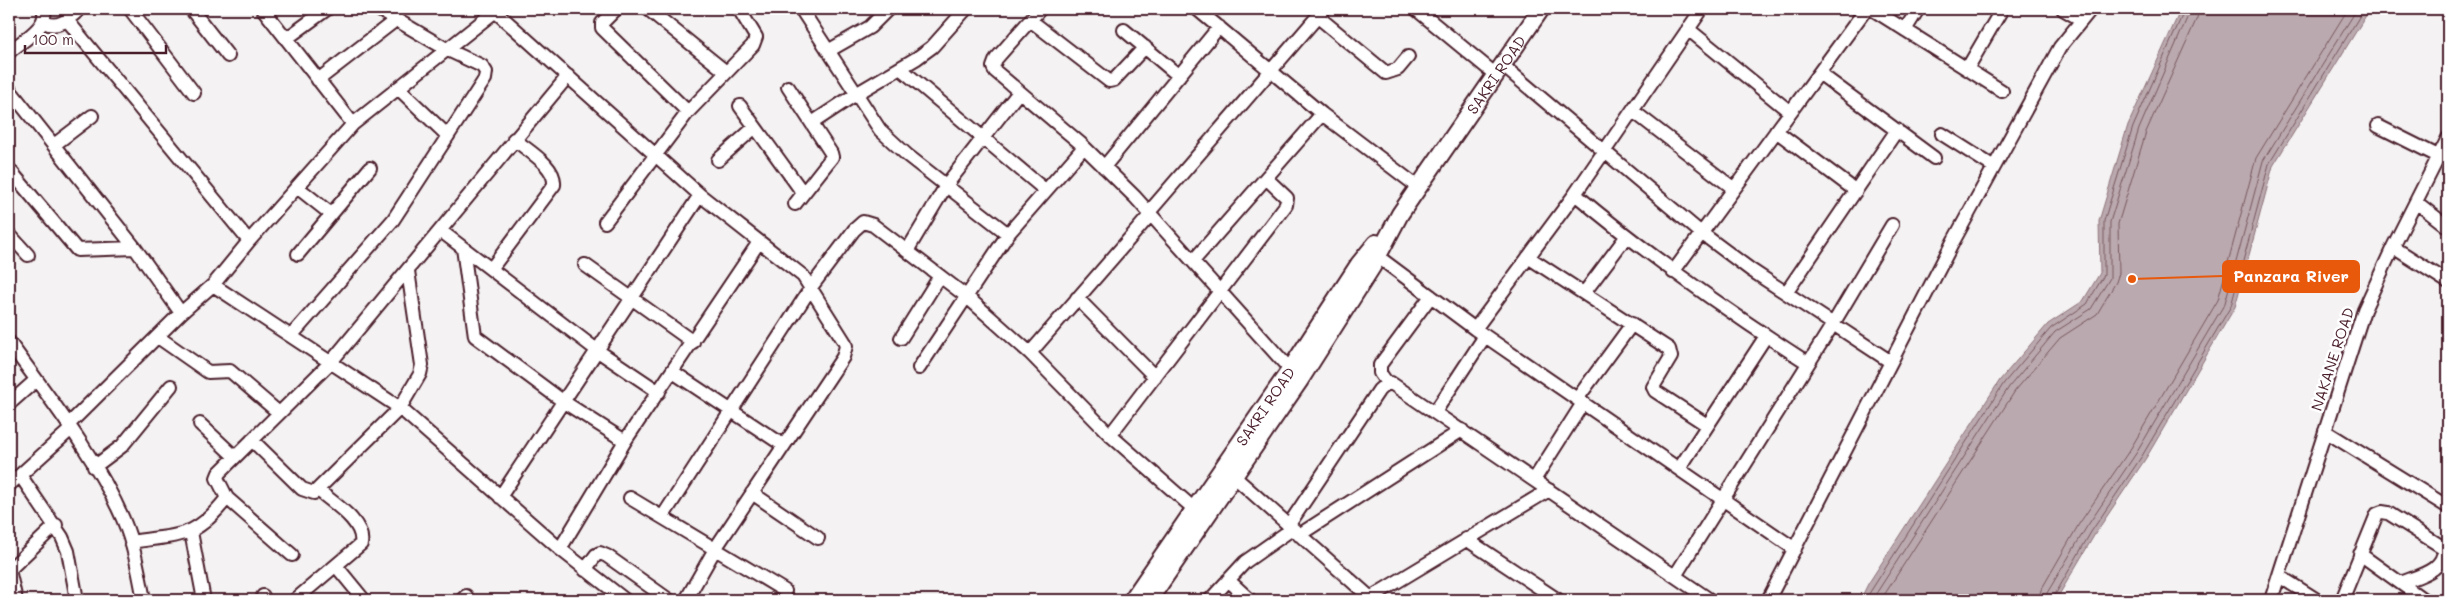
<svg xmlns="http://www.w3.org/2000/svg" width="2457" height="609" font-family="Mali,sans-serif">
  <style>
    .water { fill: #baa9ae; stroke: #8d727a }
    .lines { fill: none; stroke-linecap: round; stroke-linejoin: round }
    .shore { stroke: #77565f; stroke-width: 1 }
    .minor-casing { stroke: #4a1f2b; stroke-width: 16 }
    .major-casing { stroke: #4a1f2b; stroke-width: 20 }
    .minor { stroke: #fff; stroke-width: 12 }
    .major { stroke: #fff; stroke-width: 16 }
    .labels { text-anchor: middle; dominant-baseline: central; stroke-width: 5; stroke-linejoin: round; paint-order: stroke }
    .street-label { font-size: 15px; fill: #4a1f2b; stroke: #fff }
    .leader { fill: none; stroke: #e8590c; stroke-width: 2 }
    .callout-dot { fill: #e8590c; stroke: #fff; stroke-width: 2 }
    .callout { fill: #e8590c; stroke: #e8590c; stroke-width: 2 }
    .callout-label { font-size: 16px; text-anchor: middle; font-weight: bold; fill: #fff }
  </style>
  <rect width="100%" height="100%" fill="#f4f2f2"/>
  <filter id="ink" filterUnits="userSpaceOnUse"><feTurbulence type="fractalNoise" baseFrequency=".02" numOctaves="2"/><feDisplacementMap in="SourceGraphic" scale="10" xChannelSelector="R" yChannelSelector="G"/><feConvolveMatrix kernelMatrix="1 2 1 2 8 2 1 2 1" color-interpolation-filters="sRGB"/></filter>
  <g filter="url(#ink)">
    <path class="water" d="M 2181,9 L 2370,9 L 2273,166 L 2235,307 L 2146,458 L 2095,534 L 2056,600 L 1860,600 L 1868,584 L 2000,380 L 2048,324 L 2083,301 L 2100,273 L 2099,221 L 2128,125 Z"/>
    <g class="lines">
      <path class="shore" d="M 1865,600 L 2004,383 L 2051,328 L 2087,304 L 2104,275 L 2104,221 L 2133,127 L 2185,9
        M 1872,600 L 2009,387 L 2055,332 L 2091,309 L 2110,278 L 2110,222 L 2139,129 L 2191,9
        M 1881,600 L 2015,391 L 2060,338 L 2097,314 L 2116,282 L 2119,273 L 2118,224 L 2146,132 L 2197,18 L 2199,9
        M 2038,600 L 2041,590 L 2079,524 L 2131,448 L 2218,300 L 2256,158 L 2348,9
        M 2046,600 L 2047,593 L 2086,528 L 2137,452 L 2225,303 L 2263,161 L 2357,9
        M 2052,600 L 2091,532 L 2142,456 L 2231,306 L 2269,164 L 2364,9"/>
      <g class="minor-casing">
        <path id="minor" d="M 130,9 L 194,93
          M 191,9 L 228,56
          M 263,9 L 353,124
          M 616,9 L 602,23 L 602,28 L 688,112
          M 648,9 L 726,72
          M 801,9 L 880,130 L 907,155 L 1008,234
          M 1040,9 L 996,59 L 993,67 L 995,71 L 1080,143 L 1135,197 L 1296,376
          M 1197,9 L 1322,114 L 1418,187
          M 1416,9 L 1496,75
          M 1872,9 L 2002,91
          M 2063,9 L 2082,20
          M 495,11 L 700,195 L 803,276 L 844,341 L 846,346 L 843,357 L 715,549 L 686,600
          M 1317,16 L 1386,73 L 1398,69 L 1408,57
          M 67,20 L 249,241
          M 1030,20 L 1109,81 L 1114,80 L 1145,47
          M 44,22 C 58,30 70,18 80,9
          M 1688,29 L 1790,112
          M 1124,30 L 1179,76
          M 1905,30 L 1918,9
          M 286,39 L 327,9
          M 828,51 L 870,27 L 888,9
          M 9,52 C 20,42 51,26 43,9
          M 1502,65 L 1700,232 L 1751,270 L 1891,362
          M 900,68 L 1045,190
          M 1967,69 L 2002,9
          M 1819,73 L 1934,158
          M 318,80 L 397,19
          M 788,87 L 831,153 L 832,157 L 795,204
          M 398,88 L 448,136
          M 9,89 L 135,248 L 181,313
          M 740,106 L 803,193
          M 1633,111 L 1733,188
          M 812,123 L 856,94 L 917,58 L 932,47 L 966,9
          M 2378,126 L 2438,156
          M 1776,131 L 1856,191
          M 1942,134 L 1994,167
          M 54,145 L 92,116
          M 718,160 L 755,127
          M 1104,167 L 1219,27
          M 9,169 L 77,250 L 135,248
          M 297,187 L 331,214
          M 1575,194 C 1649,256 1727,311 1808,363
          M 2416,202 L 2448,227
          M 1149,212 L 1324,9
          M 605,222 L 688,112 L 753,45 L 756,37 L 739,9
          M 441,231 L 598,351 L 659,392
          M 9,234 L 28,255
          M 2393,247 L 2448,282
          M 463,248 L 475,336 L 564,402 L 625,441
          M 907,251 L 947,184 L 1019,92
          M 298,254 L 370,168
          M 1377,256 L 1475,329 L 1795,549
          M 1528,257 L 1669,349 L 1671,357 L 1653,387 L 1655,391 L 1707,425
          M 1194,260 L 1322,114
          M 585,265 L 693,342
          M 491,269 L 554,185 C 556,166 528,151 514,139
          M 1673,272 L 1866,9
          M 213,285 L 400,408 L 560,549 L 625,600
          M 1584,293 L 1626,237
          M 1786,293 L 1897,130
          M 1077,298 L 1155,377
          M 1475,329 L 1575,194 L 1702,9
          M 292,335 L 393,220 L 485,79 L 486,72 L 482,66 L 448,50 L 378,9
          M 158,337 L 208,372 L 230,371 L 279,413
          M 901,338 L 940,276
          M 9,342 C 49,398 95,455 123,519 C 134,545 139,573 144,600
          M 1030,353 L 1151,214
          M 919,368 L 1008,234 L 1084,147
          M 673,372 L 783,445
          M 1387,383 L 1380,373 L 1380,365 L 1431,296
          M 1577,399 L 1632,324
          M 9,404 L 36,380
          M 1435,412 L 1485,336
          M 200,424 L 235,457
          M 68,425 L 181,313 L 213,285 L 249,241 L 353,124 L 498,9
          M 2325,431 L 2448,507
          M 1110,435 L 1286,205 L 1287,198 L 1266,178
          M 252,440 L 302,489 L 314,493 L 400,408 L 420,374 L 422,365 L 408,271
          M 94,467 L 122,446 L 171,386
          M 1679,469 L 1766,336
          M 1229,472 L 1373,600
          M 20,475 L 62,537 L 68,551 L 77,600
          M 1534,480 L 1583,403
          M 9,485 L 70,430
          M 752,493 L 818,538
          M 500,497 L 700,195
          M 630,498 L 785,591
          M 663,516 L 812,286 L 854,230 L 863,222 L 873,225 L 966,296 L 1030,353 L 1110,435 L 1201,515
          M 1288,526 L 1379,390 L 1387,383 L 1391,383 L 1710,600
          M 191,532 L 204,600
          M 1299,535 L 1462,430
          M 1466,539 L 1558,600
          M 131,542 C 180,534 194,540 227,498
          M 560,549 L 625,441 L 759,242
          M 2360,554 L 2424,600
          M 292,555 L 227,498 L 217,478 L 219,473 L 331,362 L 568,76
          M 337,567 L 364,600
          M 9,570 L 56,525
          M 9,570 L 16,600
          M 585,570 L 596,555 L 600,553 L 607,556 L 669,600
          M 1675,576 L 1833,324 L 1892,225
          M 2279,576 L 2317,600
          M 1228,580 L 1250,600
          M 263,596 L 264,600
          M 1370,598 L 1549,490
          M 295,600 L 361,544 C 365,522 333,503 318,490
          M 462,600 L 466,596
          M 1210,600 L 1245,562 L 1292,529
          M 1768,600 L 1954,240 L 2060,47 L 2091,9
          M 2271,600 L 2364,310 L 2393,247 L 2448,138
          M 2342,600 L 2377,514 L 2382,512 L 2388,513 L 2444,548 C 2445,571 2417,576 2401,583"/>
      </g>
      <g class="major-casing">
        <g id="major">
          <path id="s1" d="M 1132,600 L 1290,370 L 1359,264 L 1376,243"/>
          <path id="s2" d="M 1149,600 L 1300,380 L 1372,267 L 1400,214 L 1541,9"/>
        </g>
      </g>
      <use href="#minor" class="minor"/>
      <use href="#major" class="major"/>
    </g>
  </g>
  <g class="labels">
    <g class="street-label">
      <text stroke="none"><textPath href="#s2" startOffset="630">SAKRI ROAD</textPath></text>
      <text transform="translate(2332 359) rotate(-72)">NAKANE ROAD</text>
      <text stroke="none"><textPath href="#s1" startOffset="235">SAKRI ROAD</textPath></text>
    </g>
  </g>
  <path class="leader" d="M2132 279L2223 276"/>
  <circle class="callout-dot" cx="2132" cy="279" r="5"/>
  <rect class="callout" x="2223" y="261" width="136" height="31" rx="5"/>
  <g class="callout-label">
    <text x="2291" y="282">Panzara River</text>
  </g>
  <rect width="2457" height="609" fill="none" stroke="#fff" stroke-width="30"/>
  <rect x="15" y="15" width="2427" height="579" fill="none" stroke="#4a1f2b" stroke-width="2" filter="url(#ink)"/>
  <path d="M25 45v8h141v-8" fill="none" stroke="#4a1f2b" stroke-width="2.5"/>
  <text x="32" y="45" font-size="15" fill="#4a1f2b" stroke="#ffffff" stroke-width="4" paint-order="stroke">100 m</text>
</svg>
